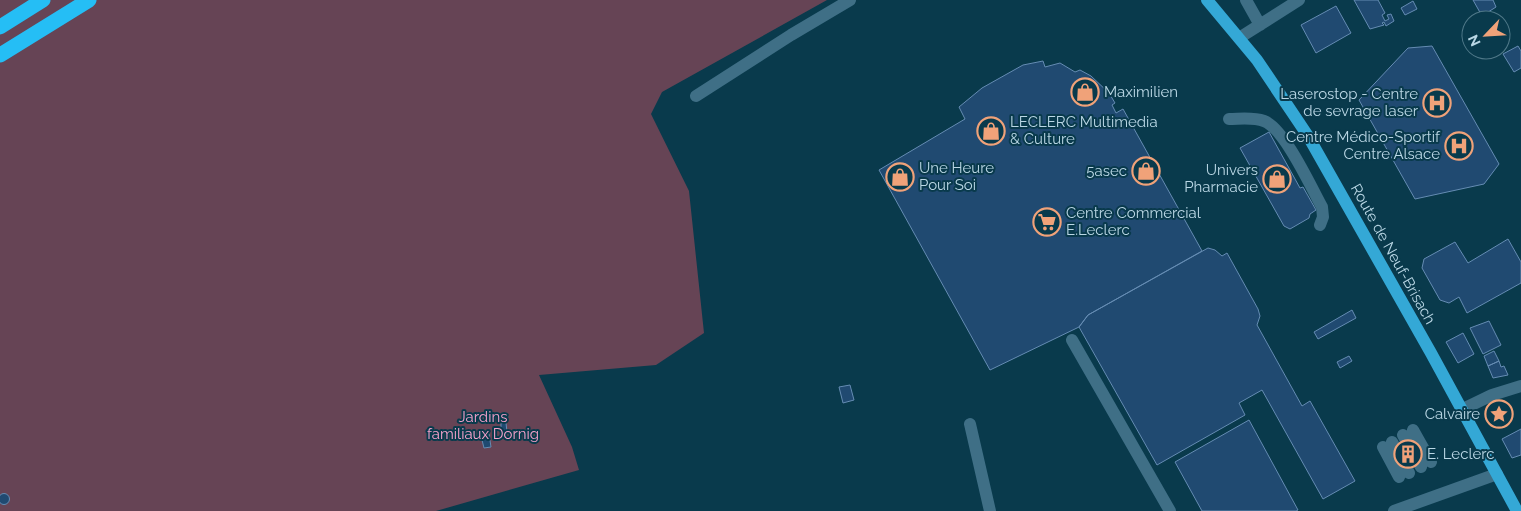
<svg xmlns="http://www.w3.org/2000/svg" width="1521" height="511" font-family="Raleway,sans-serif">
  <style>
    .green { fill: #645 }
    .building { fill: #204a71; stroke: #658cb3 }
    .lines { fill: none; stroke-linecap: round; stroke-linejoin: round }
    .minor { stroke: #3f6f86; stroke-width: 12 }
    .major { stroke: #34a8d6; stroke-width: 12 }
    .highway { stroke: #25bef5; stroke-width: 15 }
    .labels { text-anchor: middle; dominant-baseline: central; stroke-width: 4; stroke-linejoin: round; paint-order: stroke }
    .poi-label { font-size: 15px; fill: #bad7e5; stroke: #093a4c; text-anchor: start }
    .street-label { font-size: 15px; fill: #bad7e5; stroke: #093a4c }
    .park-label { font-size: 15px; fill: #f6a2cb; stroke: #093a4c }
  </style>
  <rect width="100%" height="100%" fill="#093a4c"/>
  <path class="green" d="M 0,0 L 827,0 L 662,92 L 651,114 L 689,191 L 704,333 L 656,365 L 539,375 L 572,447 L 579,470 L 436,511 L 0,511 Z"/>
  <path class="building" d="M 1354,0 L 1378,0 L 1385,13 L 1382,15 L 1385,21 L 1389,19 L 1387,15 L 1391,14 L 1394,21 L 1386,26 L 1384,22 L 1382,23 L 1384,25 L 1370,29 Z
    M 1473,0 L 1493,0 L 1496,7 L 1482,16 Z
    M 1413,1 L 1417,9 L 1405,15 L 1401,8 Z
    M 1336,6 L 1351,33 L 1316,53 L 1301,25 Z
    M 1432,46 L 1499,164 L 1484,184 L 1415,199 L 1359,100 L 1408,48 Z
    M 1518,46 L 1521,51 L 1521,68 L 1514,72 L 1503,54 Z
    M 1043,61 L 1045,67 L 1060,63 L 1075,72 L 1080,70 L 1091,76 L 1109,93 L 1115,103 L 1112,105 L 1116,113 L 1123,109 L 1202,251 L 1088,315 L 1079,327 L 990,370 L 879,170 L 965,119 L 959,107 L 982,88 L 1023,65 Z
    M 1269,132 L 1300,188 L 1303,187 L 1316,210 L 1310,214 L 1309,218 L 1290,229 L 1284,226 L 1240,148 Z
    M 1508,239 L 1521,262 L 1521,283 L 1467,313 L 1459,297 L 1449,303 L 1440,300 L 1422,268 L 1424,259 L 1455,242 L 1468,263 Z
    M 1208,248 L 1215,250 L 1222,256 L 1227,253 L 1258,309 L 1260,316 L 1257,325 L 1302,406 L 1310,401 L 1355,481 L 1323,499 L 1262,390 L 1239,403 L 1245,415 L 1157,465 L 1079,327 L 1088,315 Z
    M 1352,310 L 1356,318 L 1318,339 L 1314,332 Z
    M 1489,321 L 1501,345 L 1483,354 L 1470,328 Z
    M 1463,333 L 1474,354 L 1458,363 L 1446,342 Z
    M 1494,351 L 1499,361 L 1488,366 L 1484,356 Z
    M 1349,356 L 1352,361 L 1340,368 L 1337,362 Z
    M 1499,361 L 1501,367 L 1504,366 L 1508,375 L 1493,378 L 1488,366 Z
    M 850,385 L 854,400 L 843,403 L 839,387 Z
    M 1249,420 L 1298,510 L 1296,511 L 1202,511 L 1175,462 Z
    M 501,423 L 506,423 L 507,432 L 501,432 Z
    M 1521,429 L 1521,455 L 1512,458 L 1502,439 Z
    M 489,434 L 491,447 L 484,448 L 481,436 Z
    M-1.5 499a5.5 5.5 0 1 1 11 0a5.5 5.5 0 1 1-11 0Z"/>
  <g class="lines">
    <path class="minor" d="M 1246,0 L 1260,25
      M 1239,38 L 1299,0
      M 696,96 L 791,35 L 850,0
      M 1229,119 C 1240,119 1253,117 1264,121 C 1284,128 1311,187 1322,207 L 1323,217 L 1320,225
      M 1072,340 L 1170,511
      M 1461,410 L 1492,395 L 1521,386
      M 970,424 L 990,511
      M 1413,430 L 1431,462
      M 1403,435 L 1421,467
      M 1392,442 L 1409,473
      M 1383,447 L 1399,477
      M 1394,511 L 1497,474"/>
    <path class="major" d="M 1207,0 L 1257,60 L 1308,136 L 1431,353 L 1517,511"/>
    <path class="highway" d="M 0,27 L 43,0
      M 0,55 L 89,0"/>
  </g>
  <defs>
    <g id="shop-ring" transform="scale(1.4375)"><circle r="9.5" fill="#093a4c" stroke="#f0a279" stroke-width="1.5"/><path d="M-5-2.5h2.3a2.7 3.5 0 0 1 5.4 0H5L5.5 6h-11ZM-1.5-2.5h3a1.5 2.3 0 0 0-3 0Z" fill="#f0a279"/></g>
    <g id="hospital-ring" transform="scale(1.4375)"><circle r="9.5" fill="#093a4c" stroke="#f0a279" stroke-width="1.5"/><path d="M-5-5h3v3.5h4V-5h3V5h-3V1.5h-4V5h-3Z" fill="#f0a279"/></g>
    <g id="supermarket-ring" transform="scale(1.4375)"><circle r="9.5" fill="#093a4c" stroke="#f0a279" stroke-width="1.5"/><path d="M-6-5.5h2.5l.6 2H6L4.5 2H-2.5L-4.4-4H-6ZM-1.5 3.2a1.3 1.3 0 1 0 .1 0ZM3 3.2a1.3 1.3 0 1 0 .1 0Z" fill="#f0a279"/></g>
    <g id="sight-ring" transform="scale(1.4375)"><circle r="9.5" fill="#093a4c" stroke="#f0a279" stroke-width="1.5"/><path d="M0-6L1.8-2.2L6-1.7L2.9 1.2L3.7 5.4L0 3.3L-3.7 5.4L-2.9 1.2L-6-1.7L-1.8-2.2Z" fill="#f0a279"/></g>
    <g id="building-ring" transform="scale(1.4375)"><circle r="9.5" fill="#093a4c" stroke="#f0a279" stroke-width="1.5"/><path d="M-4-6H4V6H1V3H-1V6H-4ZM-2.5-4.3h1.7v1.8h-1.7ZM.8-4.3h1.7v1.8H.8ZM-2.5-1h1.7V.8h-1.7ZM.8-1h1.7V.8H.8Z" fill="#f0a279"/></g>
  </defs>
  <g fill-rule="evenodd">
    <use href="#shop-ring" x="1085" y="92"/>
    <use href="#hospital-ring" x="1437" y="103"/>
    <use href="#shop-ring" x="991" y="131"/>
    <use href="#hospital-ring" x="1459" y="146"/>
    <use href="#shop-ring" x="1146" y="171"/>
    <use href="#shop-ring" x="900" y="177"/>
    <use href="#shop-ring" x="1277" y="179"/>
    <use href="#supermarket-ring" x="1047" y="222"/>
    <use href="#sight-ring" x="1499" y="414"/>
    <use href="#building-ring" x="1408" y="454"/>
  </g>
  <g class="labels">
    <g class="poi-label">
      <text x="1104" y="92">Maximilien</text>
      <text x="1418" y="94" text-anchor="end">Laserostop - Centre<tspan x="1418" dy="17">de sevrage laser</tspan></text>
      <text x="1010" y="122">LECLERC Multimedia<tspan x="1010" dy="17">&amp; Culture</tspan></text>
      <text x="1440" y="137" text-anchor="end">Centre Médico-Sportif<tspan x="1440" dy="17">Centre Alsace</tspan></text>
      <text x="919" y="168">Une Heure<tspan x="919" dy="17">Pour Soi</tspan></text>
      <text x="1258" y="170" text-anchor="end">Univers<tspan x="1258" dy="17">Pharmacie</tspan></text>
      <text x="1127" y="171" text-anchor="end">5asec</text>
      <text x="1066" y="213">Centre Commercial<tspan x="1066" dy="17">E.Leclerc</tspan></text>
      <text x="1480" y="414" text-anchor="end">Calvaire</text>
      <text x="1427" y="454">E. Leclerc</text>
    </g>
    <g class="street-label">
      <text transform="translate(1393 254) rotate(61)">Route de Neuf-Brisach</text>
    </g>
    <g class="park-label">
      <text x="483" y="417">Jardins<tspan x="483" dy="17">familiaux Dornig</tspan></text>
    </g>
  </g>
  <g transform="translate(1486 35) rotate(245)"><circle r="24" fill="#093a4c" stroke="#507989"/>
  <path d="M0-4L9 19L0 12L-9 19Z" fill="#f0a279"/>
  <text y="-8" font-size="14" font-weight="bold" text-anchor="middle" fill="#bad7e5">N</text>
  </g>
</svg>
